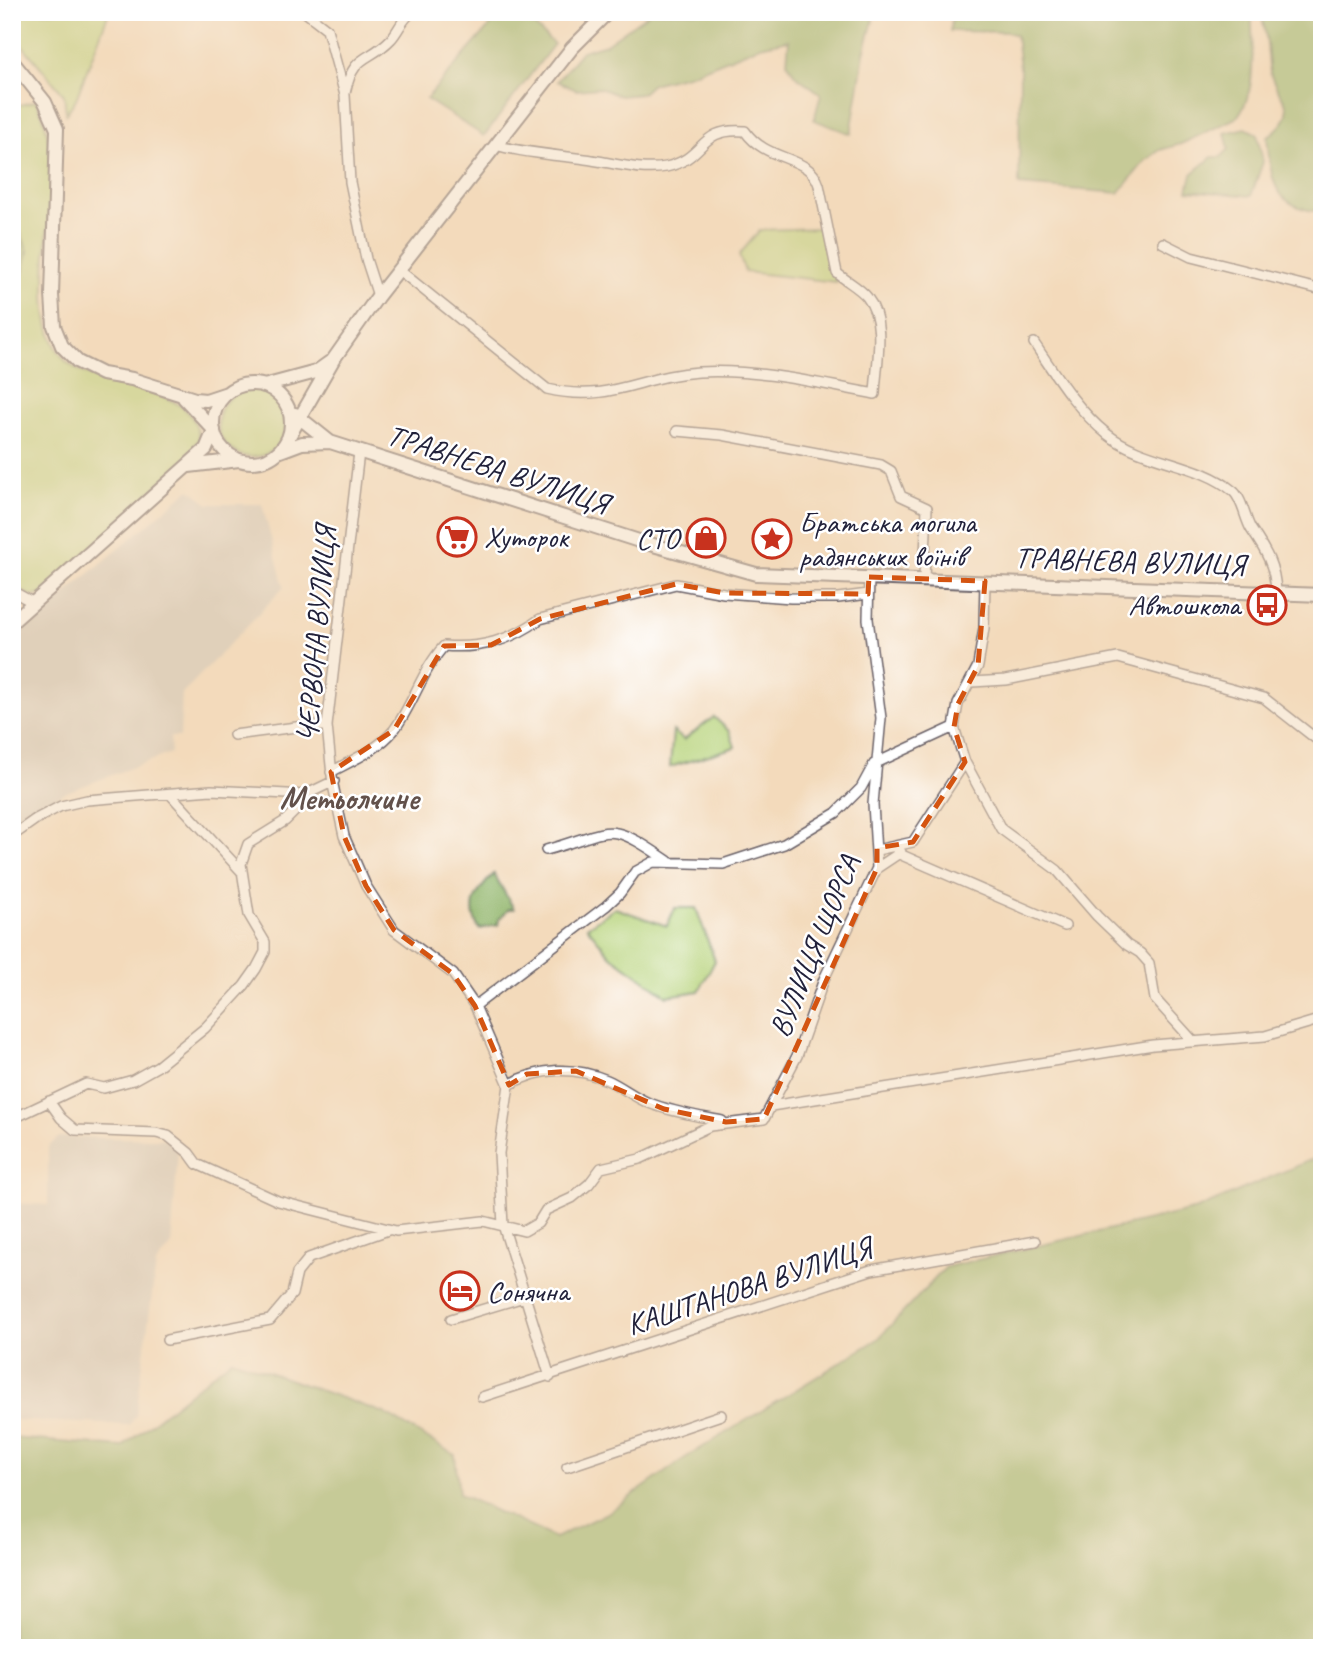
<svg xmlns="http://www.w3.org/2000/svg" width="1334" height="1660" font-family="Caveat,sans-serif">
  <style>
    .industrial { fill: #cac3b8 }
    .green { fill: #b7d37a; stroke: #6c7a5a; stroke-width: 2 }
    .forest { fill: #91b56a; stroke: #5a6c52; stroke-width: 2 }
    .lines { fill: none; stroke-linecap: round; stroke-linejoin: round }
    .street-casing { stroke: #6b6268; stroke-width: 12 }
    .secondary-casing { stroke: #6b6268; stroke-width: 16 }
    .street { stroke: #fff; stroke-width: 9 }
    .secondary { stroke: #fff; stroke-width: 12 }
    .marked { fill: none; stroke: #d45411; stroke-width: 5; stroke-dasharray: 14 9; stroke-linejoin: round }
    .labels { text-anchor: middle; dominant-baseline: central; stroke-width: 5; stroke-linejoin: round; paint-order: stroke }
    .street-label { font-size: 30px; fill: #22223b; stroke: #fff }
    .poi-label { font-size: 30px; fill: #22223b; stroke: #fff; text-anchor: start }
    .quarter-label { font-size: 33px; font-weight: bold; fill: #62514b; stroke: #fff }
  </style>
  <rect width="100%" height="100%" fill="#fff"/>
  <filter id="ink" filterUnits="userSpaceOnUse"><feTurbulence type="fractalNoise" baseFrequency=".0143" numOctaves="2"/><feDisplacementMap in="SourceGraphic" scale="14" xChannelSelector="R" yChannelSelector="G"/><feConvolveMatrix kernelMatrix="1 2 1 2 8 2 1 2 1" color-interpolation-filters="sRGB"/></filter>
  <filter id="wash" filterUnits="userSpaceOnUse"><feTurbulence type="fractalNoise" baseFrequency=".00686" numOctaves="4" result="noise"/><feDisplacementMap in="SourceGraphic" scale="28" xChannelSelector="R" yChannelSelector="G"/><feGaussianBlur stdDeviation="1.57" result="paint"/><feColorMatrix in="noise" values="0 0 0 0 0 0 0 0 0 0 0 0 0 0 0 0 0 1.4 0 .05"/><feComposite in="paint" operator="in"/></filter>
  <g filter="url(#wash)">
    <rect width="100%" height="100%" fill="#f3dabb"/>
    <path class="industrial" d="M 190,489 L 209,504 L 262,504 L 284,587 L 182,694 L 180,737 L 170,737 L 171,753 L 64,793 L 12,823 L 12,638 Z
      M 59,1137 L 164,1139 L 174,1144 L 178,1153 L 171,1246 L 156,1264 L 136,1416 L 129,1425 L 12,1420 L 12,1203 L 48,1205 L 48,1147 Z"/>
    <path class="green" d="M 12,12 L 109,12 L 76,99 L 66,114 L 64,95 L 12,33 Z
      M 36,101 C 74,170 21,295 60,354 C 88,397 195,376 199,439 L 188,457 L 41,595 L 31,596 L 12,586 L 12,319 L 28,251 L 12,213 L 12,107 Z
      M 820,228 L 837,282 L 745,272 L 739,255 L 760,230 Z
      M218 423a34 34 0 1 1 68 0a34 34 0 1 1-68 0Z
      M 714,717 L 730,732 L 735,747 L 670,767 L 673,731 L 684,740 Z
      M 615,908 L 667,926 L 675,908 L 696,908 L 715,961 L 699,991 L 667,996 L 611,956 L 587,927 Z"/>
    <path class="forest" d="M 502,12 L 520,12 L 554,44 L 484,136 L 426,99 Z
      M 651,12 L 871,12 L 873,21 L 864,53 L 851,134 L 814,120 L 821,94 L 795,75 L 787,62 L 789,40 L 760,46 L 691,74 L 652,84 L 641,94 L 620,96 L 600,88 L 576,90 L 557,81 L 582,51 L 606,44 Z
      M 953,12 L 1252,12 C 1251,44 1259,93 1236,118 L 1181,144 L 1160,150 L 1145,161 L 1119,193 L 1019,185 L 1020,68 L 1016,35 L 1007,32 L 950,31 Z
      M 1260,12 L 1322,12 L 1322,212 C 1272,208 1271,179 1267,137 C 1309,107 1273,99 1269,67 C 1267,44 1267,34 1260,12 Z
      M 1246,128 L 1257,134 L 1263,162 L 1251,196 L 1188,190 L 1192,174 L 1212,157 L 1221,157 L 1229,149 L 1225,133 Z
      M 12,213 L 28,251 L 12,319 Z
      M 494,874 L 514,909 L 509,909 L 499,919 L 498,925 L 479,929 C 466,905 476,892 494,874 Z
      M 1322,1155 L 1322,1648 L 12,1648 L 12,1438 L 122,1447 L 232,1359 L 384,1413 L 455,1455 L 459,1494 L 555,1538 L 609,1512 L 685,1458 L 878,1339 L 946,1267 L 1197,1209 Z"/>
  </g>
  <g filter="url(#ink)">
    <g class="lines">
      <g class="street-casing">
        <path id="street" d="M 305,12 L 327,29 L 345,95 L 350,182 L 366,259 L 378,296
          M 345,93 C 354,52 368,63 391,39 C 400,29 401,20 412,12
          M 1163,243 L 1191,257 L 1322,290
          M 399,270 L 547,389 C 611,404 641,375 699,372 C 760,369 816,383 875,394 C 876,365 887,322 867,297 C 860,288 846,281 837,273 L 819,185 C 809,154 767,163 745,131 C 697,127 707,158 666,167 C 641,172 610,162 585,159 C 554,155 524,153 495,145
          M 1034,343 C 1055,374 1077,410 1107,434 C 1144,463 1198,462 1233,491 C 1242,498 1245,519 1251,529 C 1266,551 1275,566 1276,592
          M 677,431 L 722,435 L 881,465 L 891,471 L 901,496 L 927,508 L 924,579
          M 359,452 L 327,726 L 333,785 L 344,836 L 366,886 L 394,930 L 453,974 L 475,1006 L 509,1085 L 499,1153 L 503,1225 L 550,1377
          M 12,591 L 34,603
          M 972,682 L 1006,680 L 1118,658 L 1264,698 L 1315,738 L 1322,738
          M 234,735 L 304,726 L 327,726
          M 965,762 L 1001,829 L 1057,870 L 1097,916 L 1127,945 L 1140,953 L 1149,963 L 1155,999 L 1194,1042
          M 331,772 C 353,760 379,749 394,730 C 414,703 422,670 444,646 C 480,649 510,641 540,619 L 676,584 L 724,593 L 791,598 L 838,598 L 868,594
          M 170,794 L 242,872
          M 12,836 L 36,819 L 61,806 L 87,800 L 211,790 L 305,795
          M 546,850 C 614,831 605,818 668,861
          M 877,850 L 913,842 L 965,762 L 954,727
          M 897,853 L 1065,926
          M 877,868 L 901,852
          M 475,1006 L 606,906 L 620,893 L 635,872 L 653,862 L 723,864 L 784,844 L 836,813 L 861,788 L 874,764 L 954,727 L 958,704 L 978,666 L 984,628 L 985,581
          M 509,1085 C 539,1067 574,1066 607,1080 C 621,1086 634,1097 649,1103 C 672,1112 697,1116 722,1121
          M 49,1101 L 61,1118 L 75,1130 L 156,1133 L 168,1136 L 189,1153 L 197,1164 L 278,1201 L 396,1231 L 483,1221 L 524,1231 L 538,1223 L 546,1210 L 572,1198 L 589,1184 L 601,1168 L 640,1159 L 710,1126 L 764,1119 L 797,1056 L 824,979 L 877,868 L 873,804 L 881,718 L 868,619 L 869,577
          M 771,1106 L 1153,1045 L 1265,1036 L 1322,1019
          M 12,1119 L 86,1084 L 104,1088 L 133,1080 L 158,1066 L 205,1028 L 244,986 L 256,969 L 265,952 L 265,942 L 249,915 L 241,864 L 248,844 L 285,821 L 304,802 L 305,795 L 334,781
          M 451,1319 L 524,1297
          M 167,1340 L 270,1320 L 292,1294 L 297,1273 L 309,1258 L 388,1230
          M 482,1397 L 871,1270 L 1035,1241
          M 567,1467 L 721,1415"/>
      </g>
      <g class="secondary-casing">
        <path id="secondary" d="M 12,61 L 45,102 L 57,129 L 52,295 L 54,326 L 62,346 L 78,362 L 102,374 L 132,379 L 195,399 L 206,400 L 227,393
          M213 423a39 39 0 1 1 78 0a39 39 0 1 1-78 0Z
          M 264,386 L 316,372 L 330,362
          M 295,414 L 330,442
          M 287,440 L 333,360 L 378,296 L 572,48 L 608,12
          M 278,452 L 302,443 L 330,442 L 639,541 L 756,574 L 1322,595
          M 189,466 L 239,460
          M 12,622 L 206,449 L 214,430 L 184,398"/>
      </g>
      <use href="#street" class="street"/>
      <use href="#secondary" class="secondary"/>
    </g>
  </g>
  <path d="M0 0H1334V1660H0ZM 869,577 L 985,581 L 978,666 L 958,704 L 954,727 L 965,762 L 913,842 L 877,848 L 877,868 L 764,1119 L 726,1122 L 664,1109 L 576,1071 L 527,1074 L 509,1085 L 475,1006 L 453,974 L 394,930 L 366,886 L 344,836 L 331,772 L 394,730 L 444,646 L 491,645 L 540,619 L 676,584 L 724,593 L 868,594 Z" fill="#f3dabb" fill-opacity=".55" fill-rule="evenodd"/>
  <path class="marked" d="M 869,577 L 985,581 L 978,666 L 958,704 L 954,727 L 965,762 L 913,842 L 877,848 L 877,868 L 764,1119 L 726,1122 L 664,1109 L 576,1071 L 527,1074 L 509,1085 L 475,1006 L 453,974 L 394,930 L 366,886 L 344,836 L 331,772 L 394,730 L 444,646 L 491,645 L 540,619 L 676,584 L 724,593 L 868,594 Z"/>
  <defs>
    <g id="supermarket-ring" transform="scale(2.0125)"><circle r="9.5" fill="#fff" stroke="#c8321e" stroke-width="1.5"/><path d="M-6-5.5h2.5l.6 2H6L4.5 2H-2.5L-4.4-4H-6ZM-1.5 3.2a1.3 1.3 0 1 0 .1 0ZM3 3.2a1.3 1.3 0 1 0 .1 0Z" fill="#c8321e"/></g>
    <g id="shop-ring" transform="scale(2.0125)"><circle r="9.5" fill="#fff" stroke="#c8321e" stroke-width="1.5"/><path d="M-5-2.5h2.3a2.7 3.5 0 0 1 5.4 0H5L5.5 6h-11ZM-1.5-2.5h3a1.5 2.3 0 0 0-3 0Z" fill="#c8321e"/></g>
    <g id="sight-ring" transform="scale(2.0125)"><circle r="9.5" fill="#fff" stroke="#c8321e" stroke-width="1.5"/><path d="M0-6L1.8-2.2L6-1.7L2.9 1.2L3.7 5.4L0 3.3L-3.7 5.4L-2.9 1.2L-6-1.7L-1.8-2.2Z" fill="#c8321e"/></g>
    <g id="bus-ring" transform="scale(2.0125)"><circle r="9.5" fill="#fff" stroke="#c8321e" stroke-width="1.5"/><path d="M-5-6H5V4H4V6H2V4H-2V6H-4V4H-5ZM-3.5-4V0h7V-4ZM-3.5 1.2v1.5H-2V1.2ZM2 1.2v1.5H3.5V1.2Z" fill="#c8321e"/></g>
    <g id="hotel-ring" transform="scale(2.0125)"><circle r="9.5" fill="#fff" stroke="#c8321e" stroke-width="1.5"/><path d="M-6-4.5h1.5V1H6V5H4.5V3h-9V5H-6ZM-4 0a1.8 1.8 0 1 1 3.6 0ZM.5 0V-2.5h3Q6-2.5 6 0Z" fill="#c8321e"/></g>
  </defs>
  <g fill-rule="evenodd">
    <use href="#supermarket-ring" x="457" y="537"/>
    <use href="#shop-ring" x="706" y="538"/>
    <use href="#sight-ring" x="772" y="539"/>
    <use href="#bus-ring" x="1267" y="605"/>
    <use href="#hotel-ring" x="460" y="1291"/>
  </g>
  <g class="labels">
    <g class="street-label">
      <text transform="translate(498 469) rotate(18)">ТРАВНЕВА ВУЛИЦЯ</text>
      <text transform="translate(1130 561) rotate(2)">ТРАВНЕВА ВУЛИЦЯ</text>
      <text transform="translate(316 634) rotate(-85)">ЧЕРВОНА ВУЛИЦЯ</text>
      <text transform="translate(814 946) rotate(-68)">ВУЛИЦЯ ЩОРСА</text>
      <text transform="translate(749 1286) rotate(-18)">КАШТАНОВА ВУЛИЦЯ</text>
    </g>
    <g class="poi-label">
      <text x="799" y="522">Братська могила<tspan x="799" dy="34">радянських воїнів</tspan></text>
      <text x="484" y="537">Хуторок</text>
      <text x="679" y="538" text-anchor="end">СТО</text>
      <text x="1240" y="605" text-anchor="end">Автошкола</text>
      <text x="487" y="1291">Сонячна</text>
    </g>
    <g class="quarter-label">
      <text x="349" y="798">Метьолчине</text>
    </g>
  </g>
  <rect width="1334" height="1660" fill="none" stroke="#fff" stroke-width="42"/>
</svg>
